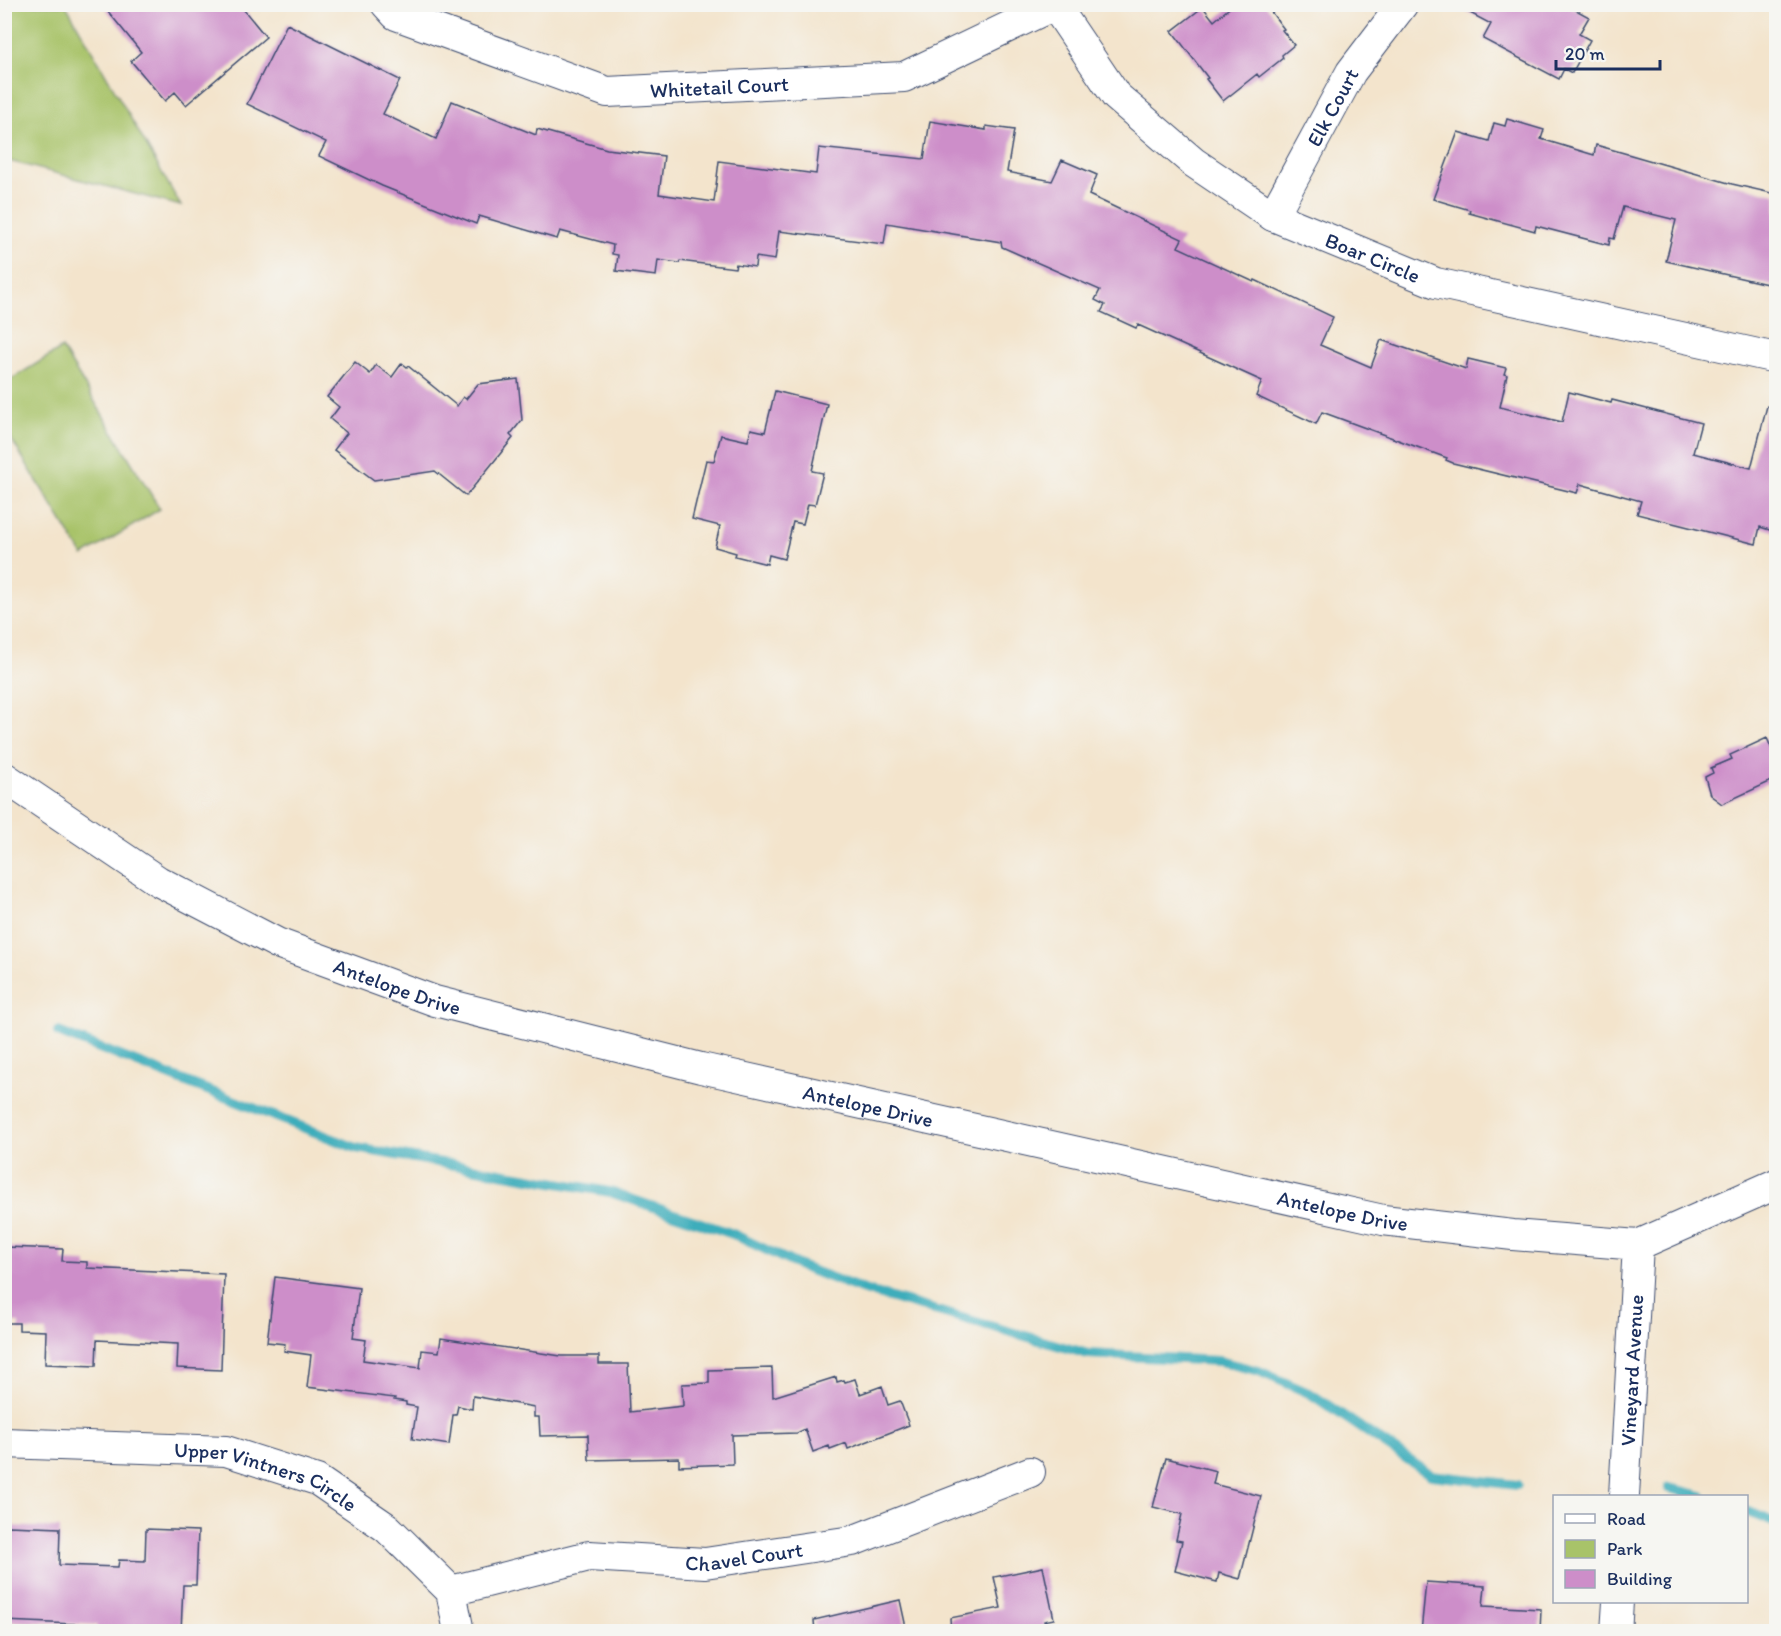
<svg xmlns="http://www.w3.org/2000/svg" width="1781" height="1636" font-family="Itim,sans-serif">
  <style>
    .green { fill: #a8c369; stroke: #627964; stroke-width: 1.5 }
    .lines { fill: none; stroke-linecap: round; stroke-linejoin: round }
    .stream { stroke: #3eadbb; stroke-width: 10 }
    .building { fill: #cd8ec9 }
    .street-casing { stroke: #3b4a6e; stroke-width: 32 }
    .street { stroke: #fff; stroke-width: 30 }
    .labels { text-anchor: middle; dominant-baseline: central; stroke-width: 4.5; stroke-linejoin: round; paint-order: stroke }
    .street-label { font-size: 21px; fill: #1b2f5e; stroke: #f6f6f2 }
  </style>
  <rect width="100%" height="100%" fill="#f6f6f2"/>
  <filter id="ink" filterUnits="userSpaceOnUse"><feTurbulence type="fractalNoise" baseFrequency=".0167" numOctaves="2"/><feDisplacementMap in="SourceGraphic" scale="12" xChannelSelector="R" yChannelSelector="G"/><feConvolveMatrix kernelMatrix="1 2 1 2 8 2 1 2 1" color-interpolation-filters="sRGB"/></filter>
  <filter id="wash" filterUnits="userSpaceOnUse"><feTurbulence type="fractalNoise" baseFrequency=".008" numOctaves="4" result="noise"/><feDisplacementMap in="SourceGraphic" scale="24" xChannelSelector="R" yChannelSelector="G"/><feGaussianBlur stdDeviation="1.35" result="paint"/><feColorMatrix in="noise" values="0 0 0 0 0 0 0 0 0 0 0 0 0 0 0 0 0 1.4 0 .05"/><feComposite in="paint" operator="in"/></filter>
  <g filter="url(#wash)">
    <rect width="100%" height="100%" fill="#f3e4cc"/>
    <path class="green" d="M 4,5 L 66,5 L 181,206 L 5,160 Z
      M 62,348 L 160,509 L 83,556 L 5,429 L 5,383 Z"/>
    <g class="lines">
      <path class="stream" d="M 58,1032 L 356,1148 L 610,1192 L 733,1234 L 802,1267 L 864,1290 L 1088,1354 L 1219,1361 L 1259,1371 L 1311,1394 L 1431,1475 L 1517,1485
        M 1669,1488 L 1702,1496
        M 1746,1511 L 1776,1523"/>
    </g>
    <g id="blocks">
      <path class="building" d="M 102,4 L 239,4 L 266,37 L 186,105 L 175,92 L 165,101 L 131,61 L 141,52 Z
        M 1234,4 L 1265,4 L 1284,29 L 1282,30 L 1294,45 L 1282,55 L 1283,58 L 1259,77 L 1257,74 L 1223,101 L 1206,79 L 1208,78 L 1172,31 L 1203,7 L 1214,21 Z
        M 1453,4 L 1565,4 L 1589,17 L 1579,34 L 1590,40 L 1572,73 L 1564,69 L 1559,79 L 1483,39 L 1491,24 Z
        M 287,24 L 400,80 L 383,114 L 436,139 L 452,101 L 536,135 L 537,129 L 607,149 L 664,156 L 659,194 L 714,202 L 719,161 L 816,174 L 819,148 L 924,159 L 930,121 L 986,130 L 986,126 L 1014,130 L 1007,172 L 1052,181 L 1062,160 L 1097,175 L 1089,195 L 1182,239 L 1178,247 L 1254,282 L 1255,280 L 1333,317 L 1320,345 L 1371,367 L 1381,340 L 1466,369 L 1468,359 L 1506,368 L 1504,374 L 1507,375 L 1500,407 L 1562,422 L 1569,392 L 1611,403 L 1612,400 L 1701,423 L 1693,453 L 1751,468 L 1767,406 L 1776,407 L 1776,532 L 1760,527 L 1756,544 L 1637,514 L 1641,501 L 1580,484 L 1577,493 L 1453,463 L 1446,460 L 1447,458 L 1322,412 L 1316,424 L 1256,396 L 1262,381 L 1138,325 L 1136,328 L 1101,312 L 1105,305 L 1095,300 L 1100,290 L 1002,247 L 1001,242 L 887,223 L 884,244 L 779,231 L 775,260 L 756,257 L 755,267 L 736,264 L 735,268 L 680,261 L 679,263 L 658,260 L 656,276 L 616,271 L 618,255 L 612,254 L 613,245 L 560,231 L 557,239 L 479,216 L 476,224 L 382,186 L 319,156 L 326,142 L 247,104 Z
        M 1507,119 L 1544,130 L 1541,139 L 1594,155 L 1596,145 L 1732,184 L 1776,194 L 1776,286 L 1666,261 L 1676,220 L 1623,207 L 1614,239 L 1610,238 L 1609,245 L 1536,226 L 1535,231 L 1469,213 L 1470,210 L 1433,199 L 1458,132 L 1489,141 L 1494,123 L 1505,126 Z
        M 355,362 L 370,374 L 376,365 L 392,377 L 402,363 L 407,367 L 408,366 L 457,406 L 463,397 L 466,399 L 478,384 L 518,379 L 522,420 L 510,435 L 513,438 L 466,496 L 435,471 L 374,480 L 334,450 L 347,433 L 330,419 L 339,407 L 327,397 Z
        M 775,391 L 827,404 L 812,471 L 823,473 L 815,505 L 808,504 L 803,524 L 793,522 L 784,559 L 769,555 L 767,564 L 735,556 L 736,553 L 715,547 L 720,526 L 692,519 L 706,460 L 714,461 L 721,435 L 748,441 L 751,429 L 765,432 Z
        M 1767,738 L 1776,759 L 1776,779 L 1722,804 L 1710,795 L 1705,777 L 1713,773 L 1711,768 L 1732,759 L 1730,755 Z
        M 4,1247 L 63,1249 L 62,1261 L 87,1262 L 87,1268 L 224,1274 L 221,1370 L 177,1368 L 178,1344 L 97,1340 L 96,1366 L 45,1364 L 46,1331 L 19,1330 L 19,1323 L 4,1323 Z
        M 275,1277 L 359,1288 L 353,1338 L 366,1340 L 363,1360 L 420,1368 L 422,1350 L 439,1352 L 441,1338 L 561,1356 L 599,1356 L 599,1364 L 628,1364 L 630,1412 L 683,1406 L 682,1384 L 709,1383 L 709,1370 L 772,1368 L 773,1397 L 836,1377 L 837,1382 L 844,1380 L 845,1382 L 855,1379 L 860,1394 L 882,1386 L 888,1405 L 900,1401 L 909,1425 L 848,1449 L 846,1443 L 830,1449 L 829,1446 L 813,1452 L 805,1429 L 797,1433 L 732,1435 L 733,1464 L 679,1466 L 679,1458 L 589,1460 L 588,1435 L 540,1436 L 539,1417 L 534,1417 L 534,1407 L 473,1396 L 472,1409 L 458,1406 L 456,1415 L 453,1415 L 449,1445 L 412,1439 L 417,1407 L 406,1405 L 406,1402 L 394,1400 L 395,1398 L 307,1387 L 311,1355 L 284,1351 L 285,1344 L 267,1342 Z
        M 1166,1458 L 1216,1471 L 1213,1484 L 1261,1496 L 1240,1579 L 1219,1573 L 1217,1582 L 1175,1571 L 1182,1541 L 1176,1540 L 1182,1514 L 1153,1507 Z
        M 8,1526 L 60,1528 L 59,1565 L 118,1567 L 119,1560 L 145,1561 L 146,1529 L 198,1531 L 196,1585 L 183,1585 L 181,1632 L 97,1631 L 97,1625 L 4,1621 L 4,1559 L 7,1559 Z
        M 1043,1567 L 1054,1619 L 1044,1621 L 1046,1632 L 951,1632 L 950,1618 L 1001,1608 L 994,1577 Z
        M 1426,1582 L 1485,1586 L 1483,1606 L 1541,1609 L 1540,1632 L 1421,1632 Z
        M 900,1600 L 907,1632 L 815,1632 L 814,1620 Z"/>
    </g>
  </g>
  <g filter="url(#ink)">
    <use href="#blocks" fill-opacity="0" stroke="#3b4a6e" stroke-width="1.5"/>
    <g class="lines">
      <g class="street-casing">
        <g id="street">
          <path id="s1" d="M 386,4 L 396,15 L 607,92 L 904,77 L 1054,5"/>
          <path id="s2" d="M 1054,4 L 1116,96 L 1193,162 L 1273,216 L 1436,283 L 1776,358"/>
          <path id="s3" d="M 1273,216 L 1351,72 L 1403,4"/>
          <path id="s4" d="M 4,777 L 158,881 L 277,943 L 435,1001 L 701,1068 L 1383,1220 L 1513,1235 L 1638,1245 L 1776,1184"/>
          <path id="s5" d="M 4,1443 L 226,1451 L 317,1480 L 387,1528 L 451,1591 L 459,1632"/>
          <path id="s6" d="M 1624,1496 L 1638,1245"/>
          <path id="s7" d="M 451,1591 L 589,1556 L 705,1563 L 852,1541 L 1030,1472"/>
          <path d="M 1616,1632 L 1618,1602"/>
        </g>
      </g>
      <use href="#street" class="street"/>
    </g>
  </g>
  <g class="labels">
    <g class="street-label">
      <text stroke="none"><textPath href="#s1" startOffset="352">Whitetail Court</textPath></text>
      <text stroke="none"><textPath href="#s3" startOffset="124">Elk Court</textPath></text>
      <text stroke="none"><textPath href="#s2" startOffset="417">Boar Circle</textPath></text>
      <text stroke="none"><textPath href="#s4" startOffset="448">Antelope Drive</textPath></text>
      <text stroke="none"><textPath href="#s4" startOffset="934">Antelope Drive</textPath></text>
      <text stroke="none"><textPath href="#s4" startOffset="1420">Antelope Drive</textPath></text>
      <text stroke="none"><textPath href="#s6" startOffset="126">Vineyard Avenue</textPath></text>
      <text stroke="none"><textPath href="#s5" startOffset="267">Upper Vintners Circle</textPath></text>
      <text stroke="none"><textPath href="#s7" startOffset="298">Chavel Court</textPath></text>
    </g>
  </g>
  <rect width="1781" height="1636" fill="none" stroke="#f6f6f2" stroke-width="24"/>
  <rect x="1553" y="1495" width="195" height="108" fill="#f6f6f2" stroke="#9ea6b7" stroke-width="1.5"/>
  <rect x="1565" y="1514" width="30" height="9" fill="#ffffff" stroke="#9ea6b7" stroke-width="1.5"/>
  <text x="1607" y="1525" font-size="18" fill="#1b2f5e">Road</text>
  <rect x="1565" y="1540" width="30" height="18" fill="#a8c369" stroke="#9ea6b7" stroke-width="1.5"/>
  <text x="1607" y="1555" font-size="18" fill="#1b2f5e">Park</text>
  <rect x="1565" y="1570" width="30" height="18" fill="#cd8ec9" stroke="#9ea6b7" stroke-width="1.5"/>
  <text x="1607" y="1585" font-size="18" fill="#1b2f5e">Building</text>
  <path d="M1556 60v9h104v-9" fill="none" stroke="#1b2f5e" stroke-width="3"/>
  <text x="1565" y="60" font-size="18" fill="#1b2f5e" stroke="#f6f6f2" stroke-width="4.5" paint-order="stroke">20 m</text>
</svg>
